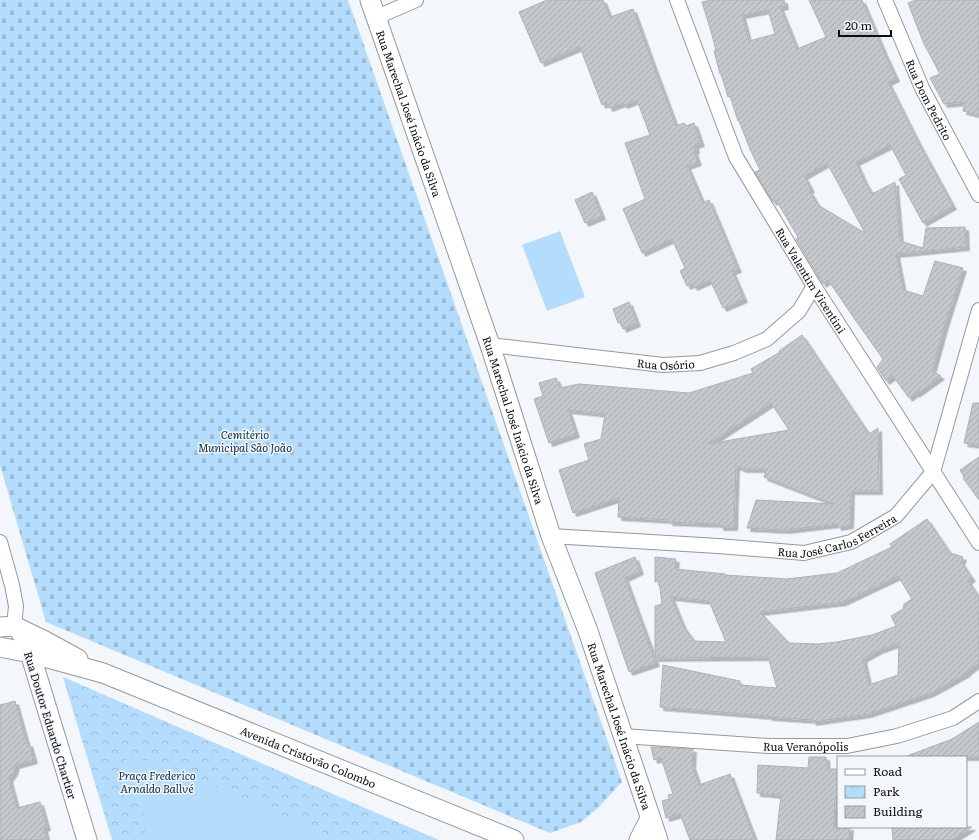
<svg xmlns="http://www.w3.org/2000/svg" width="979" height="840" font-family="Literata,serif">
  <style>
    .cemetery { fill: url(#cemetery-stones) }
    .park { fill: url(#park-crowns) }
    .pitch { fill: #b4dcfd }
    .building { fill: url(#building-hatch); stroke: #aeb2b6; fill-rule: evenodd; filter: url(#shadow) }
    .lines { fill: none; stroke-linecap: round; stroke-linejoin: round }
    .street-casing { stroke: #94999c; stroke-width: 16 }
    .secondary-casing { stroke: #94999c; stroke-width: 21 }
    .street { stroke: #fff; stroke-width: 14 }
    .secondary { stroke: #fff; stroke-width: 19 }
    .labels { text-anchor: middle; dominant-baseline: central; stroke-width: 3; stroke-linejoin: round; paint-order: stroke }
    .street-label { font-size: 11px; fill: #0d0e0f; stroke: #f3f7fb }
    .park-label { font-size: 11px; font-style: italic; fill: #0a2f48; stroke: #f3f7fb }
  </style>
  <defs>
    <pattern id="cemetery-stones" width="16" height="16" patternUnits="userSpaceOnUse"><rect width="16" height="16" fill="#b4dcfd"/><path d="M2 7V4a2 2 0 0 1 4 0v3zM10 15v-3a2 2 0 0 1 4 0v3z" fill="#9abcd8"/></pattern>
    <pattern id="park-crowns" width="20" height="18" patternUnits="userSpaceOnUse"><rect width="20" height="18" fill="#b4dcfd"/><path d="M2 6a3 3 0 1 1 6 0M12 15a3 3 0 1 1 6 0" fill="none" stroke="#9abcd8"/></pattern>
    <pattern id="building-hatch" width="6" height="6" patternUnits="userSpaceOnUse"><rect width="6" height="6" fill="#c5c9cd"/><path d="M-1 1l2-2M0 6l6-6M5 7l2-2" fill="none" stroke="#a8abaf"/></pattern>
    <filter id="shadow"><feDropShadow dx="3.5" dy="3.5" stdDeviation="0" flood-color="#0004"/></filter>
  </defs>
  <rect width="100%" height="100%" fill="#f3f7fb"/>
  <path class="cemetery" d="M 0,0 L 348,0 L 622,782 L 598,808 L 581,822 L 550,833 L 46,622 L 0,465 Z"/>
  <path class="park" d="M 63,677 L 439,840 L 112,840 Z"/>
  <path class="pitch" d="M 560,231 L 585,297 L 547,311 L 522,245 Z
    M 127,757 L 161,763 L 336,838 L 337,840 L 146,840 L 143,808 L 121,793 Z"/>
  <path class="building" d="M 547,0 L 603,0 L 610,17 L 633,9 L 655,70 L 676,126 L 684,123 L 686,126 L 694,123 L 701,143 L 695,145 L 696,150 L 694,151 L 698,162 L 687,166 L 703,203 L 709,200 L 738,269 L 732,271 L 744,299 L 723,308 L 710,280 L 694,287 L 692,284 L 687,286 L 680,271 L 685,268 L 672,239 L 642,253 L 623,209 L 645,199 L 625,143 L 650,135 L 637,100 L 624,105 L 623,103 L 609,108 L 607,103 L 602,105 L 580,47 L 541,63 L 519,12 Z
    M 711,0 L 784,0 L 785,6 L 780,7 L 797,49 L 826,37 L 809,0 L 862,0 L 884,52 L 896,78 L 888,82 L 918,142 L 953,206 L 923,223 L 899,179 L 906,175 L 890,145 L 856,162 L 864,180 L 872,194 L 895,182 L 900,241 L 923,248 L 926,228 L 965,227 L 966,247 L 896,254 L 903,290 L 923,296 L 935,261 L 963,268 L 945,324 L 932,371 L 941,376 L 916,394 L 915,393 L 909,398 L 893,376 L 886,381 L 877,367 L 883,359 L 856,321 L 828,280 L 823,284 L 796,239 L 798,237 L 776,200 L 773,202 L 755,172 L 760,170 L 750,149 L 739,121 L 738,121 L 730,96 L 728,97 L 721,74 L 720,74 L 714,51 L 716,50 L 712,35 L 702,2 ZM 768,10 L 775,34 L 749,41 L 742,15 ZM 827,163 L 865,233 L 818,205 L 809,190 L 811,189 L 804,176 Z
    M 916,0 L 979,0 L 979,115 L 963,111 L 965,102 L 944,104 L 930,78 L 940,74 L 924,44 L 908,3 Z
    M 592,192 L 602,216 L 585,223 L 575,200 Z
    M 629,302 L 637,323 L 623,329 L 620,322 L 618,323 L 613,309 Z
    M 802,335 L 869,434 L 878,428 L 879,491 L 851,491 L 850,525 L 838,527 L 837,524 L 786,530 L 747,528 L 756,500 L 834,504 L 764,477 L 767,469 L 743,469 L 736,466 L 734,527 L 720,527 L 720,524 L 669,522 L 669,520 L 618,517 L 619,498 L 573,513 L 559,470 L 589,460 L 584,444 L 601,439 L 605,414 L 568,410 L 576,434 L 549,443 L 534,399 L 543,396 L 539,383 L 556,378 L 560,388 L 579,384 L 689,393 L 753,373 L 751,369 L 780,352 L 779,351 ZM 771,403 L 789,430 L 708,444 Z
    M 973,403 L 979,403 L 979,445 L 964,443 Z
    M 979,457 L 979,500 L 963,478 L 964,477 L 960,470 Z
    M 927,519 L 950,553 L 963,557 L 961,562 L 972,578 L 968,581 L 979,597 L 979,663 L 967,672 L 967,673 L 931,693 L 868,714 L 813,722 L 813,720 L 769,717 L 769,716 L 660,707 L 663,665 L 740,681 L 740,685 L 777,688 L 768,657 L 655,658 L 655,606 L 662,604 L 659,581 L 655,582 L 655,557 L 676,559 L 675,569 L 725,574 L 725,575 L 787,579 L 837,573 L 892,547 L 890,544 ZM 898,576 L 912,599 L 904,604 L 903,609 L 891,616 L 896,626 L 872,635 L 837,642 L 818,644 L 789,643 L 760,612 L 843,602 ZM 671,597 L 709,601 L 726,642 L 694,641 L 683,626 ZM 899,643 L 898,675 L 869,685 L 863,659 L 879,650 Z
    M 635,557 L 640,571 L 625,578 L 656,663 L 629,672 L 595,573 Z
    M 15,701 L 27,744 L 29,743 L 34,760 L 16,765 L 14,772 L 9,779 L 17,808 L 40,802 L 47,827 L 44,828 L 47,840 L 0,840 L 0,705 Z
    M 979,722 L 979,757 L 908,757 L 907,756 L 952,739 Z
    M 651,747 L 654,747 L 693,749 L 692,765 L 699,785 L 730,774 L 755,840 L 690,840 L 680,814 L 666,818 L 662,801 L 669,799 L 668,795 L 673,794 L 661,758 L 654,760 Z
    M 809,757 L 826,757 L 827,769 L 838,769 L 838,796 L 835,797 L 834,827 L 850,827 L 849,840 L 776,840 L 781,795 L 757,793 L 758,765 L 808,768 Z
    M 892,827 L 972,827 L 952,840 L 893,840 Z"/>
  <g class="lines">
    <g class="street-casing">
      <g id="street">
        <path id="s1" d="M 677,0 L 736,157 L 814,286 L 979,543"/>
        <path id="s2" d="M 885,0 L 922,88 L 979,195"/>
        <path d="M 377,17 L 416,0"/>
        <path id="s3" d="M 490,345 L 663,365 L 700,363 L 734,353 L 767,339 L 799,311 L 814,286"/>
        <path id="s4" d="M 551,536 L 718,546 L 804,553 L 851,542 L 896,516 L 933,472 L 979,310"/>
        <path d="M 0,542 L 12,585 L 16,606 L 14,626 L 30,653"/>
        <path id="s5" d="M 623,736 L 769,746 L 847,746 L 897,736 L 953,718 L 979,701"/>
      </g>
    </g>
    <g class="secondary-casing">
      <g id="secondary">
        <path id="s6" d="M 370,0 L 490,345 L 551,536 L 588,631 L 658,840"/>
        <path d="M 0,627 L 14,626 L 45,641 L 78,659"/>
        <path id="s7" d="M 0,647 L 30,653 L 103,673 L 514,840"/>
        <path d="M 30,653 L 87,840"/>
        <path d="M 639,840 L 650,819"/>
      </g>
    </g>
    <use href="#street" class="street"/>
    <use href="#secondary" class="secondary"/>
  </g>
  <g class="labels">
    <g class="street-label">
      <text stroke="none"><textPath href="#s2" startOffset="109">Rua Dom Pedrito</textPath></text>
      <text stroke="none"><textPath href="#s6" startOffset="120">Rua Marechal José Inácio da Silva</textPath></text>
      <text stroke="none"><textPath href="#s1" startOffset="312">Rua Valentim Vicentini</textPath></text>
      <text stroke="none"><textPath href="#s3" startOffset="177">Rua Osório</textPath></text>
      <text stroke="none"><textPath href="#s6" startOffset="444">Rua Marechal José Inácio da Silva</textPath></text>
      <text stroke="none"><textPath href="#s4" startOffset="290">Rua José Carlos Ferreira</textPath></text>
      <text transform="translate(51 725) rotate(73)">Rua Doutor Eduardo Chartier</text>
      <text stroke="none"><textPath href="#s6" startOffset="768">Rua Marechal José Inácio da Silva</textPath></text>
      <text stroke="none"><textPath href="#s5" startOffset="183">Rua Veranópolis</textPath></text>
      <text stroke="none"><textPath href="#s7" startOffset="328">Avenida Cristóvão Colombo</textPath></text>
    </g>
    <g class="park-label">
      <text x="245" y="434">Cemitério<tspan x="245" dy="13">Municipal São João</tspan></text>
      <text x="157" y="775">Praça Frederico<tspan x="157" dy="13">Arnaldo Ballvé</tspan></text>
    </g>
  </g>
  <rect x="837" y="756" width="130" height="72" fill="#f3f7fb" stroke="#979a9d"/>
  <rect x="845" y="769" width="20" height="6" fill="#ffffff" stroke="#979a9d"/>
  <text x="873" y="776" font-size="12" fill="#0d0e0f">Road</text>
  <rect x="845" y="786" width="20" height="12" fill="url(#park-crowns)" stroke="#979a9d"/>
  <text x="873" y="796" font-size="12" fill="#0d0e0f">Park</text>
  <rect x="845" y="806" width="20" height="12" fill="url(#building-hatch)" stroke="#979a9d"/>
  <text x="873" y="816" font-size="12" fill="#0d0e0f">Building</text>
  <path d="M839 30v6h52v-6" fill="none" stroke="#0d0e0f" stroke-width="2"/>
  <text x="845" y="30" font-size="12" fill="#0d0e0f" stroke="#f3f7fb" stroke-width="3" paint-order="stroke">20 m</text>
</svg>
